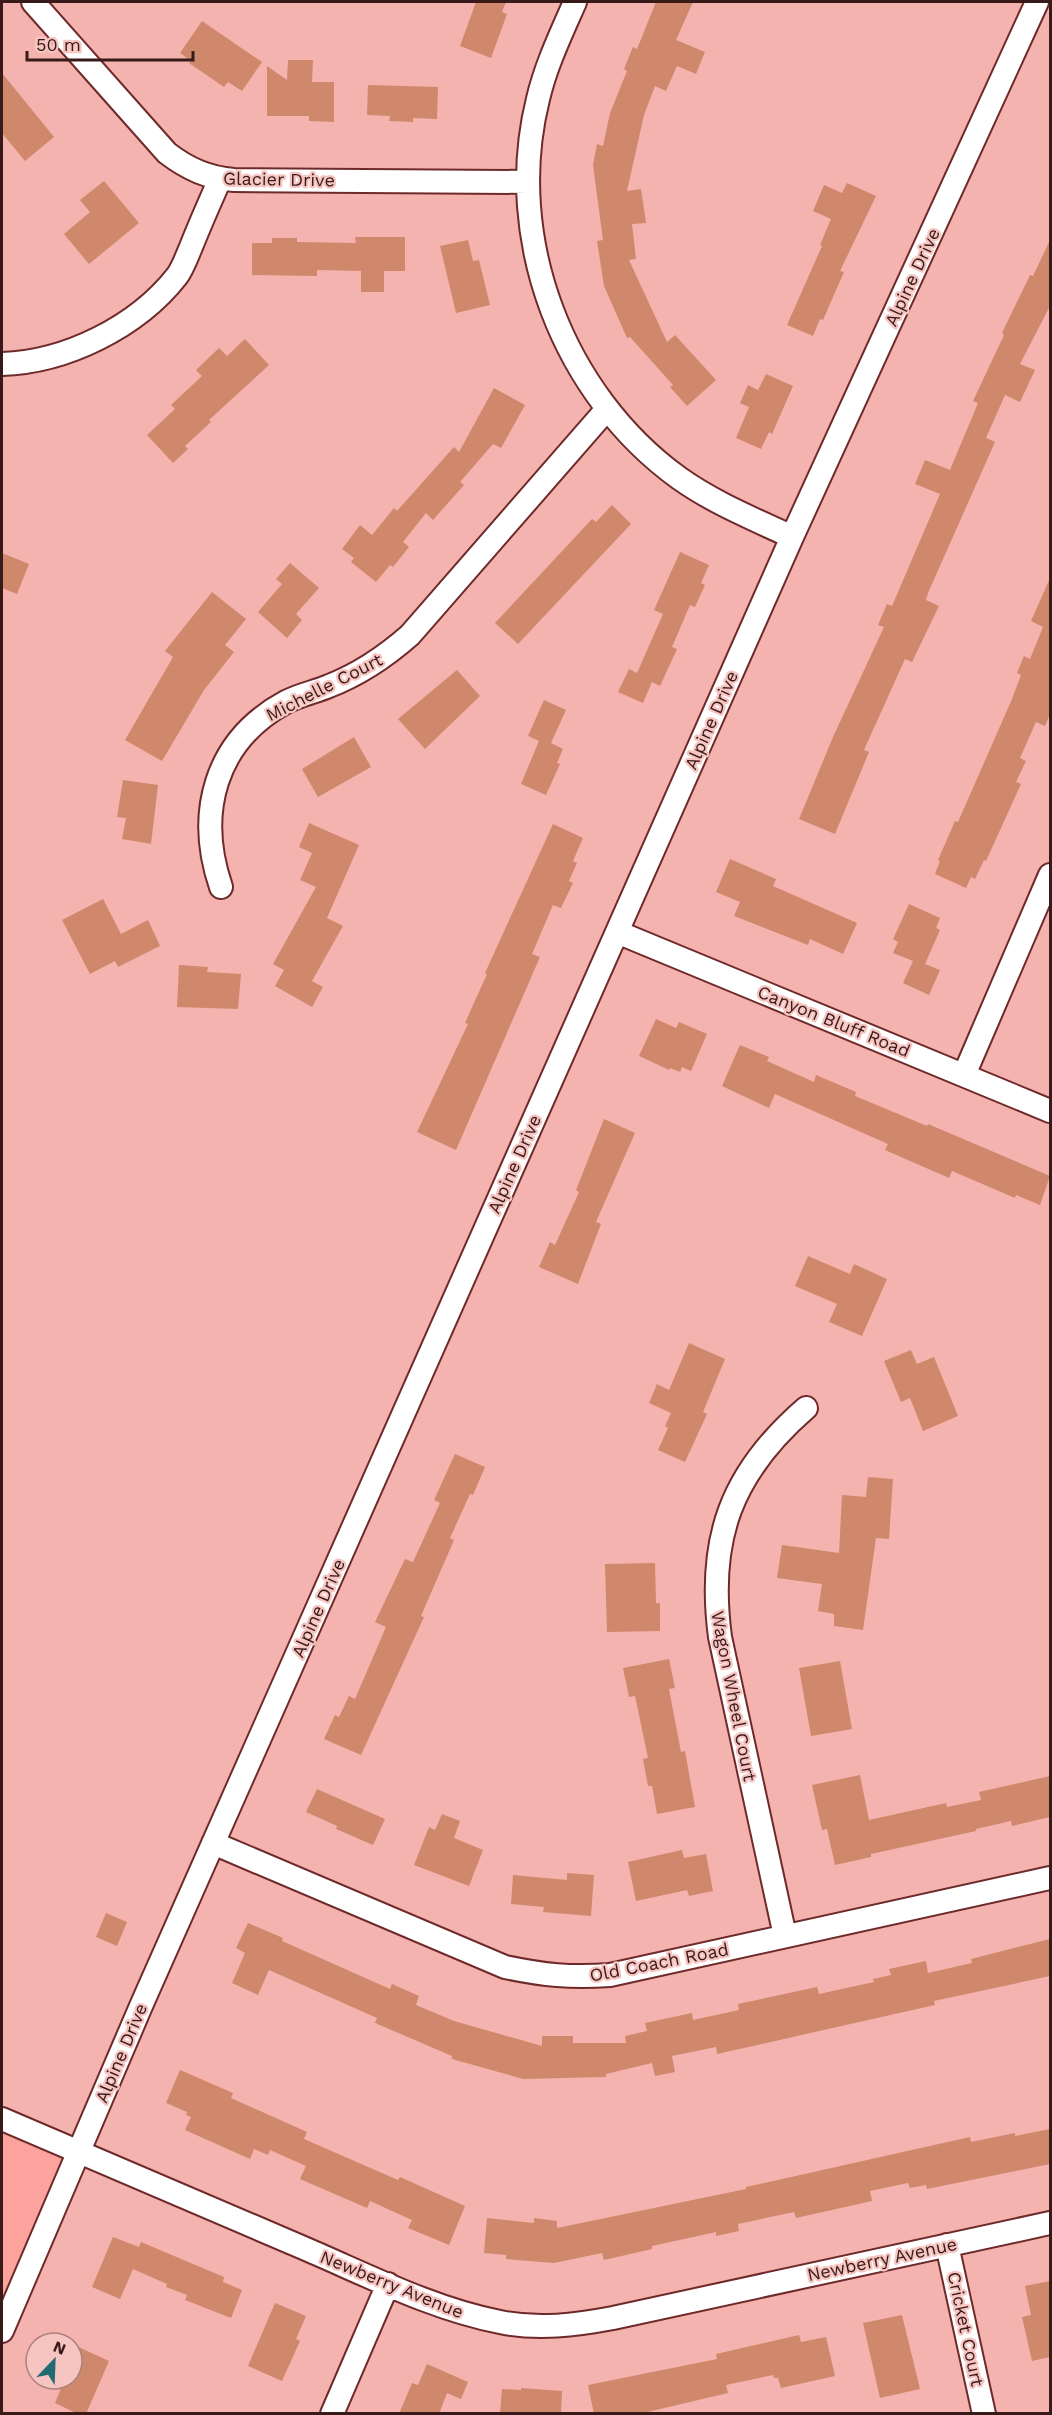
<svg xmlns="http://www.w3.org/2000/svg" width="1052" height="2415" font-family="'Work Sans',sans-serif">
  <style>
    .built { fill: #fca39e }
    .building { fill: #cf886b }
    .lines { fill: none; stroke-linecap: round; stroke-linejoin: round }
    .minor-casing { stroke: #6e2a2a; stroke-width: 26 }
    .minor { stroke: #fff; stroke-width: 22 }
    .labels { text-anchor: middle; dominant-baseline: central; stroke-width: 4.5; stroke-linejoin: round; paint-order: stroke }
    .street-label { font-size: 18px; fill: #381a19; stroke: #f7c5c1 }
  </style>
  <rect width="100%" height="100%" fill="#f5b3af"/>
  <path class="built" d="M 2,2119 L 79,2152 L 2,2331 Z"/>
  <path class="building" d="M 476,2 L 506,2 L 502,12 L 507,14 L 491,58 L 460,46 Z
    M 656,2 L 693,2 L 676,40 L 705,52 L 696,74 L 677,66 L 666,91 L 655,86 L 644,115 L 627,191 L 641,189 L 646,223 L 632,224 L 636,259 L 629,260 L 667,342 L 675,335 L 716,380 L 687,406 L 670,387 L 673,385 L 630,337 L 627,338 L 604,286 L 597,241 L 603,240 L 593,165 L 597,144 L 603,146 L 610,113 L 627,71 L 624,69 L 633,47 L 637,49 Z
    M 202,21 L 262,62 L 242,91 L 228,82 L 224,87 L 189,63 L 191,61 L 180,53 Z
    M 288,60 L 313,60 L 312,82 L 334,82 L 334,122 L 309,121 L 309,116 L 267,116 L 267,66 L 287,80 Z
    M 2,73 L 54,137 L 25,161 L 2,133 Z
    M 368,85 L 438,87 L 437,119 L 413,118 L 413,122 L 389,121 L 390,116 L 367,115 Z
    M 104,181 L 139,223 L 89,264 L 64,234 L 90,212 L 80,200 Z
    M 847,183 L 876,196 L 840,271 L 844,272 L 823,320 L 820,319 L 813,336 L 787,325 L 822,246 L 820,245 L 831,219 L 813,211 L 824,185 L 842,193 Z
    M 355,237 L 405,237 L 405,271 L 384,271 L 384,292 L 361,292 L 361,271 L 317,270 L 317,276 L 252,275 L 252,243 L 272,243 L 272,238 L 297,238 L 297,242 L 356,243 Z
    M 468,240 L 473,261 L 479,260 L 490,305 L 456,313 L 440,246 Z
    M 1050,240 L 1050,306 L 1020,364 L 1035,370 L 1020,402 L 1005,395 L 986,438 L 995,442 L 928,593 L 926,600 L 939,606 L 912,662 L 905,659 L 864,750 L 869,752 L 835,834 L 799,819 L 833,737 L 884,627 L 878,625 L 887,604 L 892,606 L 940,494 L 915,484 L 925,460 L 950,470 L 978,403 L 973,401 L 1004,335 L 1002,333 L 1030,275 L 1033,276 Z
    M 245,339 L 269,365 L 209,420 L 211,422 L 185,446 L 188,449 L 173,463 L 147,435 L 175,409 L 171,405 L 202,376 L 196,370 L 219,348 L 227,356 Z
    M 766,374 L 793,386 L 772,434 L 769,432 L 761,449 L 736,438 L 749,407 L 740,403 L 748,385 L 758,390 Z
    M 494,388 L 525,405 L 501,448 L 493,444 L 460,482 L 464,485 L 433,520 L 426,513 L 403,542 L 409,547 L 393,567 L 390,565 L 376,582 L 351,562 L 354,558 L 342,549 L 360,525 L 372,535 L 394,508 L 397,511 L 454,447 L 459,452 Z
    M 612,505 L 631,524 L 518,644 L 495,623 L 592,519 L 596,522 Z
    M 680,552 L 709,565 L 701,583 L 705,585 L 695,607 L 690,605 L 672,647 L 677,649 L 660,686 L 652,682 L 643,703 L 618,692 L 629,669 L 637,673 L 663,614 L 654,610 Z
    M 2,553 L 29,564 L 17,594 L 2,588 Z
    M 290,563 L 319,588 L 296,614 L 302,620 L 287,638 L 258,612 L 282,584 L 276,579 Z
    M 1050,578 L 1050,714 L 1045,726 L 1036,722 L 1020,758 L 1026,761 L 1016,782 L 1021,784 L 986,861 L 984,860 L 975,879 L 971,877 L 966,888 L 935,874 L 940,861 L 938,860 L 955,821 L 958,822 L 1012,699 L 1021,675 L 1017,673 L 1024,656 L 1030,659 L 1043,627 L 1031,621 Z
    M 212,592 L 246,619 L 225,645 L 234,652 L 204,690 L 162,761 L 125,740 L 173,657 L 165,651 Z
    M 457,670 L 480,696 L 425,749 L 398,719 Z
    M 544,700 L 566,710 L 551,743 L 563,749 L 557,763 L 560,764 L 546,795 L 521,784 L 539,741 L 528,736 Z
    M 354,737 L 371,767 L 318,797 L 302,769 Z
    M 123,780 L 158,785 L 151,844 L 122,839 L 126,818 L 117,817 Z
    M 309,823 L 359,845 L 327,918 L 343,926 L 312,981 L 323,987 L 312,1007 L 275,986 L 284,970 L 273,964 L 316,887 L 300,880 L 312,853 L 299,847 Z
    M 553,824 L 583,838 L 573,861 L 577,863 L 569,881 L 573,883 L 561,908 L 553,905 L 532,954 L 540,957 L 456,1150 L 417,1132 L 468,1024 L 465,1023 L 487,974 L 485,973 Z
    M 730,859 L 776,879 L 773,886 L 857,923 L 843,954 L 810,939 L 808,945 L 734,916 L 740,902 L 716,892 Z
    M 103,899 L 121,934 L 148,920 L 160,946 L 118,967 L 115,961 L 90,974 L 62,920 Z
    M 909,904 L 940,918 L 936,928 L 940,930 L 925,964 L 940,970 L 929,995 L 903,983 L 913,961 L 893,953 L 898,942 L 893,939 Z
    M 179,965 L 208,967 L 207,972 L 241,974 L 238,1009 L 177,1007 Z
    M 656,1019 L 676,1028 L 679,1022 L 707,1034 L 691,1071 L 682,1067 L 680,1072 L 670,1068 L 669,1070 L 639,1056 Z
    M 740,1045 L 769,1057 L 767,1061 L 814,1082 L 816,1075 L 856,1092 L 855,1096 L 927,1126 L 928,1124 L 1050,1176 L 1040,1205 L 1016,1195 L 1015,1198 L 952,1171 L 949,1178 L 885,1150 L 888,1144 L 775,1094 L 769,1108 L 722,1086 Z
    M 604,1119 L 635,1133 L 596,1222 L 601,1224 L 578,1284 L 539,1267 L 550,1242 L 555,1245 L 579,1192 L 576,1190 Z
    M 808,1256 L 850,1274 L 854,1264 L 887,1279 L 862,1336 L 829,1322 L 837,1304 L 795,1286 Z
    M 689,1343 L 725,1359 L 703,1412 L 707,1414 L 685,1462 L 658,1450 L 668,1428 L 665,1426 L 671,1413 L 649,1403 L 657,1384 L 669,1390 Z
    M 911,1350 L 917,1364 L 934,1357 L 958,1416 L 923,1431 L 910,1398 L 901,1402 L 884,1361 Z
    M 455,1454 L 485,1467 L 473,1495 L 470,1494 L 450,1538 L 454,1540 L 421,1616 L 424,1617 L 361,1755 L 324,1739 L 335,1715 L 339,1717 L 349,1696 L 355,1699 L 386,1627 L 375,1622 L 405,1559 L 413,1562 L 440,1503 L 434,1500 Z
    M 868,1477 L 893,1479 L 889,1539 L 876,1538 L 863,1630 L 834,1626 L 834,1614 L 818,1611 L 822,1584 L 777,1578 L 782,1545 L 839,1553 L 842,1495 L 866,1497 Z
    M 655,1563 L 656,1603 L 660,1603 L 660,1631 L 607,1632 L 605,1564 Z
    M 669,1659 L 675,1688 L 669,1689 L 681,1752 L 685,1751 L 695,1807 L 657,1814 L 652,1786 L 648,1786 L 643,1759 L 648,1758 L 635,1696 L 629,1697 L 623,1668 Z
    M 840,1661 L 852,1729 L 811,1736 L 799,1668 Z
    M 860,1775 L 869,1820 L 946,1803 L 947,1807 L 981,1800 L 979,1792 L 1050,1776 L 1050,1817 L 1012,1826 L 1011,1821 L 976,1829 L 976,1831 L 871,1854 L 871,1857 L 835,1865 L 827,1829 L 822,1830 L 812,1785 Z
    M 317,1789 L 385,1819 L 373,1845 L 336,1829 L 337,1826 L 306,1812 Z
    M 442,1814 L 460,1821 L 454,1838 L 483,1850 L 469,1886 L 414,1865 L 429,1827 L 435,1830 Z
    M 682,1850 L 684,1858 L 706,1854 L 713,1891 L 689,1896 L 687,1890 L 636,1901 L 628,1862 Z
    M 567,1873 L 594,1875 L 591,1916 L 543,1912 L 544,1907 L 511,1904 L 513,1875 L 567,1880 Z
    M 106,1913 L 127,1922 L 117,1946 L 96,1937 Z
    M 248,1923 L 283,1938 L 282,1941 L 390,1989 L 392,1984 L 419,1996 L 416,2005 L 454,2021 L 542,2046 L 542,2036 L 573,2036 L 573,2043 L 626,2043 L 625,2036 L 647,2031 L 645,2023 L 692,2013 L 693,2020 L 739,2010 L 738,2004 L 817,1987 L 819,1994 L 874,1982 L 873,1979 L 891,1975 L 889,1969 L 926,1961 L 928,1973 L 972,1963 L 971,1959 L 1050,1939 L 1050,1976 L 934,2001 L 935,2005 L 717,2054 L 716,2047 L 672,2056 L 675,2072 L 655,2076 L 652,2063 L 606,2074 L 606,2077 L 523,2079 L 452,2059 L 452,2056 L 375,2023 L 377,2018 L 269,1970 L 258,1995 L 232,1983 L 245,1953 L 236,1948 Z
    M 180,2070 L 233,2093 L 231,2098 L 307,2132 L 304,2139 L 398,2180 L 400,2177 L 465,2206 L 449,2245 L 408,2228 L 412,2220 L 370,2201 L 367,2208 L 300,2179 L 306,2166 L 270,2150 L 268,2155 L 254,2149 L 250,2159 L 185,2130 L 191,2117 L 186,2115 L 187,2112 L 166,2103 Z
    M 1050,2129 L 1050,2164 L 927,2189 L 926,2185 L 910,2188 L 908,2183 L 870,2191 L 872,2201 L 796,2218 L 794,2212 L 738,2224 L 739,2231 L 716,2236 L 716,2232 L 652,2246 L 652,2249 L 604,2260 L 602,2253 L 554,2263 L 506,2259 L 506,2255 L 484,2253 L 487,2218 L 534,2223 L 534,2218 L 557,2221 L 557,2228 L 746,2189 L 746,2187 L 970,2137 L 971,2142 L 1015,2133 L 1015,2136 Z
    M 113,2237 L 139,2247 L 141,2242 L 224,2277 L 223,2282 L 242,2290 L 231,2318 L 185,2300 L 187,2295 L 166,2287 L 167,2284 L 133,2269 L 120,2299 L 92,2287 Z
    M 1050,2281 L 1050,2357 L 1032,2361 L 1022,2317 L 1031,2315 L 1025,2286 Z
    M 275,2303 L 306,2316 L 296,2339 L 300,2341 L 282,2381 L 248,2366 Z
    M 902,2315 L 920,2389 L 880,2398 L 863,2323 Z
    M 799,2335 L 801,2342 L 826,2337 L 835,2376 L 781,2388 L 778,2378 L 774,2378 L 773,2375 L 726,2385 L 728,2393 L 639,2414 L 594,2414 L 588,2385 L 717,2359 L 716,2354 Z
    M 72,2344 L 109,2361 L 86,2414 L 78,2414 L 55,2403 L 65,2379 L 72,2379 Z
    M 427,2364 L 468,2382 L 461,2399 L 447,2393 L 439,2414 L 399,2414 L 412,2383 L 418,2385 Z
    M 521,2388 L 562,2391 L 561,2414 L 500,2414 L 502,2389 L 521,2390 Z"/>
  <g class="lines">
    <g class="minor-casing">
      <path id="minor" d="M 33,2 L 167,153 C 188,169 208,178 234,180 L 528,182
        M 575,2 C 561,34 546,65 538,99 C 503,239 563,394 679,478 C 714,503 754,519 792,537
        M 2,364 C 66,362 137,327 177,276 C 183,268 187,256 191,247 C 200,224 210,202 220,179
        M 221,887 C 196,814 214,741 286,702 C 299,695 315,692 329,686 C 360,674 385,657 410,635 L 607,409
        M 617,932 L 1050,1111
        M 964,1075 L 1050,875
        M 213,1843 L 505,1967 C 543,1975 571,1978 610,1975 L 1050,1878
        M 785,1936 L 720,1637 C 707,1539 731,1473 806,1408
        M 2,2119 C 103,2162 204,2205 306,2249 C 369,2276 433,2309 500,2322 C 538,2330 576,2325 613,2318 L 1050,2223
        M 947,2245 L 984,2414
        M 2,2331 L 141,2006 L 792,537 L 1037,2
        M 332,2414 L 388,2284"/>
    </g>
    <use href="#minor" class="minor"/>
  </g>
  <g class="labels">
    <g class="street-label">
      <text transform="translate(279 179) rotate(1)">Glacier Drive</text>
      <text transform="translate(912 277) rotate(-65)">Alpine Drive</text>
      <text transform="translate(324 687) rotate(-27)">Michelle Court</text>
      <text transform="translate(711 720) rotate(-66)">Alpine Drive</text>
      <text transform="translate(834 1021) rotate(22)">Canyon Bluff Road</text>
      <text transform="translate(514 1164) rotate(-66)">Alpine Drive</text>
      <text transform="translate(318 1608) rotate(-66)">Alpine Drive</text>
      <text transform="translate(734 1696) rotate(79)">Wagon Wheel Court</text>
      <text transform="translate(659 1962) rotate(-11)">Old Coach Road</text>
      <text transform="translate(121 2053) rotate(-67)">Alpine Drive</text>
      <text transform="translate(882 2259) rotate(-12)">Newberry Avenue</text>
      <text transform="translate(392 2284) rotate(22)">Newberry Avenue</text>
      <text transform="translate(966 2329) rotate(78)">Cricket Court</text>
    </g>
  </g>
  <rect width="1052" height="2415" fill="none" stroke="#381a19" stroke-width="6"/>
  <g transform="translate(54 2361) rotate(23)"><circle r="28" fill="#f7c5c1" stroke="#ab817e" stroke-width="1.5"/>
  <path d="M0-4.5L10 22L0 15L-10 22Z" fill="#216c72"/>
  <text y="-9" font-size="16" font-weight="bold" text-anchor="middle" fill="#381a19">N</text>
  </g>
  <path d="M27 51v9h166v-9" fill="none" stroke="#381a19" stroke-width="3"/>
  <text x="36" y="51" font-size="18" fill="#381a19" stroke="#f7c5c1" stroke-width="4.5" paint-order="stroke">50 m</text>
</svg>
